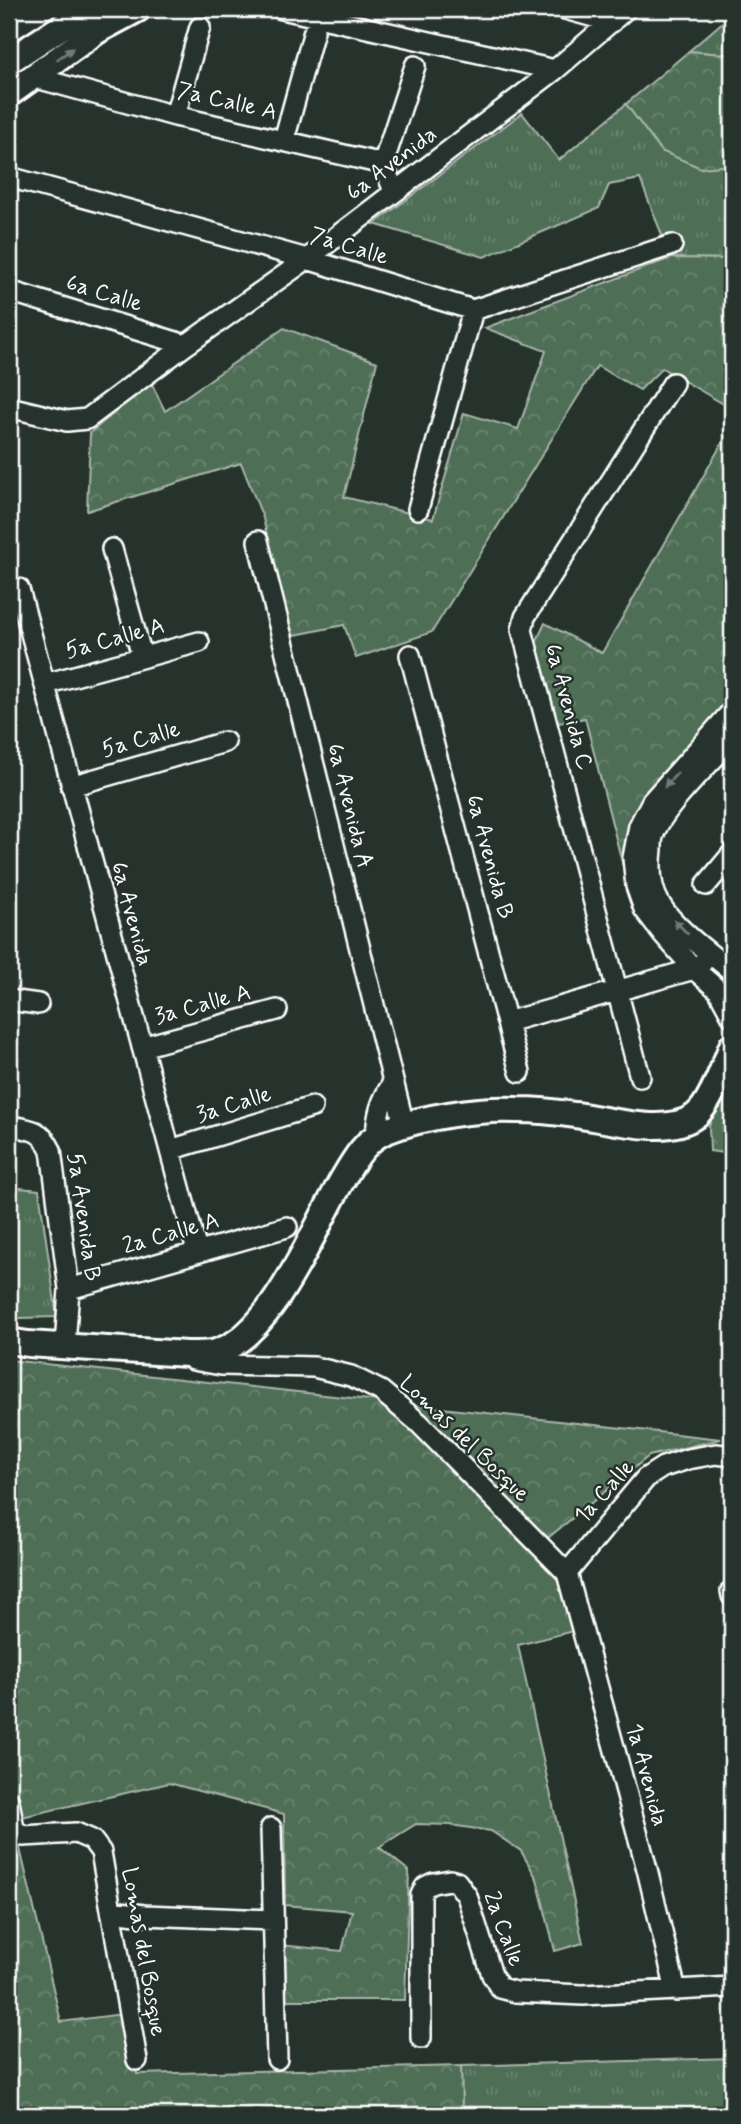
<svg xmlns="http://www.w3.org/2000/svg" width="741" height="2124" font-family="Mynerve,sans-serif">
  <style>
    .grass { fill: url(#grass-tufts); stroke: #a8b6ab; stroke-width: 2 }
    .forest { fill: url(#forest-crowns); stroke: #a8b6ab; stroke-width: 2 }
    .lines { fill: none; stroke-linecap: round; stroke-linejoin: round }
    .minor-casing { stroke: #fff; stroke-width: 24 }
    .tertiary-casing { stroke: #fff; stroke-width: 30 }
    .minor { stroke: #26332d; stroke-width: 19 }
    .tertiary { stroke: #26332d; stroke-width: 24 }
    .oneway { fill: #727a76 }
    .labels { text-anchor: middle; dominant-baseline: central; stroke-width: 5; stroke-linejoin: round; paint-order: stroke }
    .street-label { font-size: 23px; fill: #fff; stroke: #26332d }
  </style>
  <defs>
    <pattern id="grass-tufts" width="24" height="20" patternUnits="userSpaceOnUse" patternTransform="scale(1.75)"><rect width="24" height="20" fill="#506e57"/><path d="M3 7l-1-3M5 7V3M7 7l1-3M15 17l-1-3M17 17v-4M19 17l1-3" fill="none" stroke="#6a8470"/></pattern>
    <pattern id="forest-crowns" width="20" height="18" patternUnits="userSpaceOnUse" patternTransform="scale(1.75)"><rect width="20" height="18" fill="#506e57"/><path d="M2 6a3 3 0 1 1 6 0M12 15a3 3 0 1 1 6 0" fill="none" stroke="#6a8470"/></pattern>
  </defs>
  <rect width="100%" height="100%" fill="#26332d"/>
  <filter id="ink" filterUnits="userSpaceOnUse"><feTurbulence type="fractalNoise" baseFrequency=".0143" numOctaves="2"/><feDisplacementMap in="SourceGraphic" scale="14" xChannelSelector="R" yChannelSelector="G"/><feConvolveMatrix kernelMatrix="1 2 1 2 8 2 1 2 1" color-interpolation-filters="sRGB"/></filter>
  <g filter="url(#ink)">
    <path class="grass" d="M 732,14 L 732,55 L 689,51 Z
      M 626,104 L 661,151 L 727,167 L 732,165 L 732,259 L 671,258 L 640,179 L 609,185 L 599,208 L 484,257 L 374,224 L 522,113 L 559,160 Z
      M 9,1187 L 39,1190 L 57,1317 L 19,1318 L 9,1315 Z
      M 732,2058 L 732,2115 L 462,2115 L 461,2066 Z"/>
    <path class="forest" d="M 689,51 L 732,55 L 732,165 L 701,168 L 661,151 L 626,104 Z
      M 671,258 L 732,259 L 732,409 L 662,368 L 640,390 L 597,366 L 432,632 L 356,658 L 344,625 L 290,636 L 263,518 L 241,463 L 87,511 L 90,433 L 151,382 L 165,411 L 284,328 L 377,362 L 344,497 L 433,519 L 464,413 L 518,429 L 546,351 L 485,328 Z
      M 732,426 L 732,697 L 682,757 L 625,874 L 585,718 L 558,723 L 536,642 L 545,623 L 602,653 Z
      M 732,1072 L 732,1154 L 710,1151 L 709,1126 L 728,1077 Z
      M 9,1360 L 721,1439 L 649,1456 L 538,1546 L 555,1571 L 577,1630 L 518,1645 L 583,1943 L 555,1951 L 537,1879 L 521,1851 L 491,1831 L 450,1825 L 416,1824 L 379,1847 L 409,1871 L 405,2000 L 284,2000 L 280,1945 L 342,1951 L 352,1911 L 285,1905 L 284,1814 L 169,1783 L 13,1819 L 61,2022 L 122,2014 L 137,2074 L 461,2066 L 462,2115 L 9,2115 Z"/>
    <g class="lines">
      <g class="minor-casing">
        <path id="minor" d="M 282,9 L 555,70
          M 565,9 L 612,22
          M 33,77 L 175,116 L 383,164 L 394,191
          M 175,116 L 200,27
          M 284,140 L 314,31
          M 383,164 L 415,66
          M 9,177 L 307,259 L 473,310 L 672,245
          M 9,291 L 186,345
          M 9,407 L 67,421 L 87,419 L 186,345 L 307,259 L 459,143 L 555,70 L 626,9
          M 418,509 L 473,310
          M 258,541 L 404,1125
          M 112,549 L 142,656
          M 19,589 L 197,1251
          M 410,655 L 520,1072
          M 45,684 L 199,642
          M 732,711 L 652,801 L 639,826 L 633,858 L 636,886 L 644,909 L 663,934 L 694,969 L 718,990 L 732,1016
          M 732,739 C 712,761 663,808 654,834 C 652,838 652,845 652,849 C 650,866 650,886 659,902 C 672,926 710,954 732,971
          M 71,786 L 225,742
          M 706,885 L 732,854
          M 9,1000 L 38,1004
          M 507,1022 L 694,969 L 702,963
          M 142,1047 L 277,1010
          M 640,1077 L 522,630 L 525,617 L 673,383
          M 9,1126 C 30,1129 41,1129 51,1150 L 69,1289 L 65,1346
          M 376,1136 C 377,1115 381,1100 393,1083
          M 170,1150 L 312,1107
          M 69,1289 L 287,1227
          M 193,1360 L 221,1365 L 314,1367 L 351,1376 L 381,1391 L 419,1423 L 567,1573
          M 567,1573 L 647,1869 L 676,1991
          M 567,1573 L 646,1478 L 663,1467 L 688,1459 L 716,1454 L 732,1456
          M 731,1591 L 732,1596
          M 9,1801 L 14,1829 L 23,1836 L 76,1833 L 92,1840 L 101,1852 L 137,2060
          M 271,1828 L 277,2059
          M 112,1911 L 144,1915 L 273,1920
          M 421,2038 L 421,1895 L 425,1887 L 433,1883 L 450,1880 L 457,1882 L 467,1896 L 492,1975 L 500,1988 L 515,1992 L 583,1995 L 732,1987"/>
      </g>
      <g class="tertiary-casing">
        <path id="tertiary" d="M 9,61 L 89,9
          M 9,94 L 97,31 L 138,9
          M 9,1341 L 28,1344 L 187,1354 C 198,1354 209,1355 219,1351 C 274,1333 315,1225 344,1177 C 354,1160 366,1139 386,1131 C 422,1117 478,1108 517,1110 C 536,1110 556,1112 575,1115 C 608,1119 666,1137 695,1116 C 711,1104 724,1065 732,1046"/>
      </g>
      <use href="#minor" class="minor"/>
      <use href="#tertiary" class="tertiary"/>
    </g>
    <defs><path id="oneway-solid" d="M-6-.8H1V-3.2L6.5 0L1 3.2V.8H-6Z" transform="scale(1.75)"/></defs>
    <g class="oneway">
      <use href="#oneway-solid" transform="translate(65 54) rotate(-36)"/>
      <use href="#oneway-solid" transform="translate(671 780) rotate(132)"/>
      <use href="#oneway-solid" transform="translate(681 927) rotate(-135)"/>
    </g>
  </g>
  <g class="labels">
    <g class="street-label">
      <text transform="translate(227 102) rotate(13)">7a Calle A</text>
      <text transform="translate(392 164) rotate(-37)">6a Avenida</text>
      <text transform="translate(349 247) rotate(17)">7a Calle</text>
      <text transform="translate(104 294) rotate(17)">6a Calle</text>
      <text transform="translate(115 639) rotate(-15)">5a Calle A</text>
      <text transform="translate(568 707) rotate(75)">6a Avenida C</text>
      <text transform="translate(141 740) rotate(-16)">5a Calle</text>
      <text transform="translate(349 806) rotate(76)">6a Avenida A</text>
      <text transform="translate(489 857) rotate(75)">6a Avenida B</text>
      <text transform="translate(131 914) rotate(75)">6a Avenida</text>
      <text transform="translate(203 1005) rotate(-15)">3a Calle A</text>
      <text transform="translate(234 1105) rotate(-17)">3a Calle</text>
      <text transform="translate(83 1217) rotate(82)">5a Avenida B</text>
      <text transform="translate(171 1234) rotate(-16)">2a Calle A</text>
      <text transform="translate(464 1439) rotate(44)">Lomas del Bosque</text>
      <text transform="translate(605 1492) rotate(-48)">1a Calle</text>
      <text transform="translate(646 1775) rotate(75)">1a Avenida</text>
      <text transform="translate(503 1929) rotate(70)">2a Calle</text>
      <text transform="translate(143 1952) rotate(80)">Lomas del Bosque</text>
    </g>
  </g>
  <rect width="741" height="2124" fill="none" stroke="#26332d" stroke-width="35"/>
  <rect x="18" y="18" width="706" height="2089" fill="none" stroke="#fff" stroke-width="2.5" filter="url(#ink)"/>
</svg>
